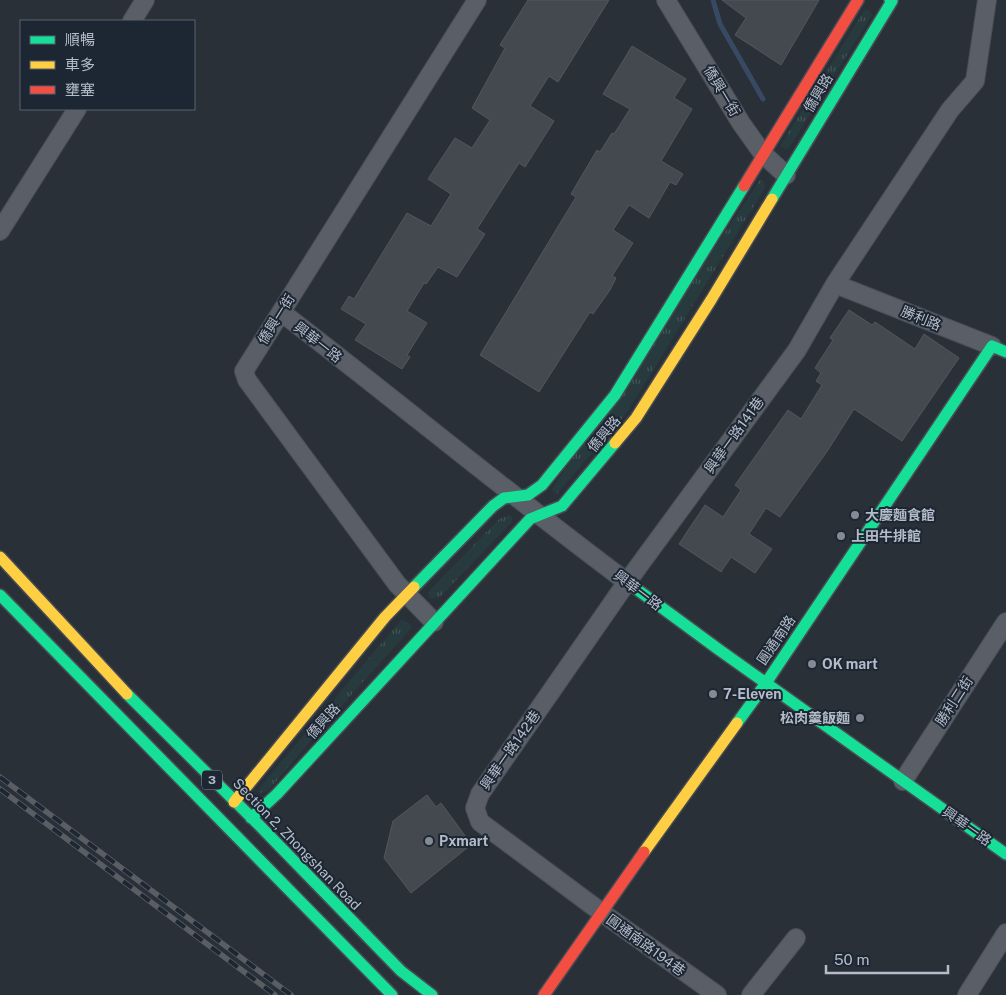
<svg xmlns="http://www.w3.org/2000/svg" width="1006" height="995" font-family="'Public Sans','Noto Sans TC',sans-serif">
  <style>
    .park { fill: url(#park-tufts) }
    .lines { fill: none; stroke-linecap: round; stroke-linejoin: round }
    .stream { stroke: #384963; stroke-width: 5 }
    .building { fill: #444950; stroke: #52575f }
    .street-casing { stroke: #484c53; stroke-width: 20 }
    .fast-casing { stroke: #484c53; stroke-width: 14 }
    .slow-casing { stroke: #484c53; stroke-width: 14 }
    .jam-casing { stroke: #484c53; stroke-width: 14 }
    .street { stroke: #5a5e66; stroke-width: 18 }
    .fast { stroke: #16e098; stroke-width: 11 }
    .slow { stroke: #ffcf43; stroke-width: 11 }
    .jam { stroke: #f24e42; stroke-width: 11 }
    .rail-casing { stroke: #595d64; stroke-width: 5.5 }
    .rail { stroke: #1d2633; stroke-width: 4; stroke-dasharray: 11; stroke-linecap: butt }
    .poi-dot { fill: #848b96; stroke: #1d2633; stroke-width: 2 }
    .labels { text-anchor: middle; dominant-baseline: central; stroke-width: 4; stroke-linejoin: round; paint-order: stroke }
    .shield { fill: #1d2633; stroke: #878f9c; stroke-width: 1 }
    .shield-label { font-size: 12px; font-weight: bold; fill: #b4bcc9 }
    .street-label { font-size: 14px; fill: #b4bcc9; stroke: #1d2633 }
    .poi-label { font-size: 14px; font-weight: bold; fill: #b4bcc9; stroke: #1d2633; text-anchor: start }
  </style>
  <defs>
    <pattern id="park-tufts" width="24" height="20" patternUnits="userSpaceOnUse" patternTransform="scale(1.25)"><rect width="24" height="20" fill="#273a3e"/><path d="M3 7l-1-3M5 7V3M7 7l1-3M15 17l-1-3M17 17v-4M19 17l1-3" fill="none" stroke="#445559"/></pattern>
  </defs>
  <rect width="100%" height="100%" fill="#2a3038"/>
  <path class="park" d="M 865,9 L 870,11 L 872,15 L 789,148 L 786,149 L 780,146 Z
    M 760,180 L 764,181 L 765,188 L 628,411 L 557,494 L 553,492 L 552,489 Z
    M 509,515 L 512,517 L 512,522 L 440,597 L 432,599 L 429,597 L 428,593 L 431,589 L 499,519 Z
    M 402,619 L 410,624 L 411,628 L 409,631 L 326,723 L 268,791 L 260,793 L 258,791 L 271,774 Z"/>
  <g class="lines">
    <path class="stream" d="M 713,0 L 720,24 L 763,99"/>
  </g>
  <path class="building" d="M 528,0 L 609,0 L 558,82 L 549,76 L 530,106 L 554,121 L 525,167 L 519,163 L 477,229 L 485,234 L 457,277 L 438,267 L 426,284 L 424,283 L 407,311 L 427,323 L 407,355 L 410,357 L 402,369 L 355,340 L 366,324 L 341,309 L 349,296 L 354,299 L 407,213 L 431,226 L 451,194 L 428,179 L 455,138 L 472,148 L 490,120 L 472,108 L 505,48 L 500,45 Z
    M 722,0 L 819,0 L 781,65 L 735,35 L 746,18 Z
    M 632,46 L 686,79 L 674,98 L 692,109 L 661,161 L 683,174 L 676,185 L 670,182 L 649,218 L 629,205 L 613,230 L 633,243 L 612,276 L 616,278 L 610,290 L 593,314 L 590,312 L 539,392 L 480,355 L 576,197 L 571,194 L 597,150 L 600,152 L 612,133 L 614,134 L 630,109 L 603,94 Z
    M 849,310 L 872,325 L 875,322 L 915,349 L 924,334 L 959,358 L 902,441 L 854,409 L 828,450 L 780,517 L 766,508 L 749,534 L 772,549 L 755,573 L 731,557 L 721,572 L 679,544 L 705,505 L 723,517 L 741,490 L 735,485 L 788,410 L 801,419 L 822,385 L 816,381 L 821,373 L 815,368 L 833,340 L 830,338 Z
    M 427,795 L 436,807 L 441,803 L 469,841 L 464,845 L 467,848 L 411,893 L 384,858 L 393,821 Z"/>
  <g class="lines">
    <g class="street-casing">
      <path id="street" d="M 666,0 L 741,123 L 763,154 L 786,175
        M 132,21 L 145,0
        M 0,231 L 77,109
        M 835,284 L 992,346
        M 281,312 C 397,401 510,495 627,582
        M 434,622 L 397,584 L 247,380 L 244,371 L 477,0
        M 903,781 L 1006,622
        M 717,995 L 601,912 L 480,822 L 475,808 L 480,794 L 627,582 L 797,350 L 835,284 L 950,110 L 975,81 L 987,0
        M 751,995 L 796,938
        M 967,995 L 1006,933"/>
    </g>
    <g class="fast-casing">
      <path id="fast" d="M 772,199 L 892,1 L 890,0
        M 627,582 L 718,649 L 1006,854
        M 414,587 L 493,506 L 504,498 L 528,495 L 542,485 L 615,395 L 744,186
        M 0,595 L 392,995
        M 127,694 L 257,823 L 401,971 L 432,995
        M 737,723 L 766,683 L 992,346 L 1006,352
        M 251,818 L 277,794 L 530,519 L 562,506 L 615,443"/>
    </g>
    <g class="slow-casing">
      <path id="slow" d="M 615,443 L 636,418 L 711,300 L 772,199
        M 0,557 L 127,694
        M 234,802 L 385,617 L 414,587
        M 644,852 L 737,723"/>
    </g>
    <g class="jam-casing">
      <path id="jam" d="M 744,186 L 858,0
        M 544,995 L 644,852"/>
    </g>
    <use href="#street" class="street"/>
    <use href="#fast" class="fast"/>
    <use href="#slow" class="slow"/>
    <use href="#jam" class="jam"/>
    <g class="rail-casing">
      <path id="rail" d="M 0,777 L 291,995
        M 0,789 L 275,995"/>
    </g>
    <use href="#rail" class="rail"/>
  </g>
  <g class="poi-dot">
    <circle cx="855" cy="515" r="5"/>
    <circle cx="841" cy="536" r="5"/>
    <circle cx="812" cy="664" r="5"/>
    <circle cx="713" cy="694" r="5"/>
    <circle cx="860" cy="718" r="5"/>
    <circle cx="429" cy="841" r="5"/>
  </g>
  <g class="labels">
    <rect class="shield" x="202" y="770.5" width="20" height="19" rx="4"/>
    <g class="shield-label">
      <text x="212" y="780">3</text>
    </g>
    <g class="street-label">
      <text transform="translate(722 91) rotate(59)">僑興一街</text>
      <text transform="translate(818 93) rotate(-59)">僑興路</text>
      <text transform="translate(921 318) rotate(22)">勝利路</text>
      <text transform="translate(276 319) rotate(-58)">僑興一街</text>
      <text transform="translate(318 342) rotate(38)">興華一路</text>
      <text transform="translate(604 434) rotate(-50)">僑興路</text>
      <text transform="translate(734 435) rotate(-54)">興華一路141巷</text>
      <text transform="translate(638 590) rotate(37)">興華一路</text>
      <text transform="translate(776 640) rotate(-56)">圓通南路</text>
      <text transform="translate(954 701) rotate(-57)">勝利二街</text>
      <text transform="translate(323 721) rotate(-48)">僑興路</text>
      <text transform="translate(510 750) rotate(-55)">興華一路142巷</text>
      <text transform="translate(967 826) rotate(35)">興華一路</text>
      <text transform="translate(297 844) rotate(46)">Section 2, Zhongshan Road</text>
      <text transform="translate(646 945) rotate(36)">圓通南路194巷</text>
    </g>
    <g class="poi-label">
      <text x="865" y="515">大慶麵食館</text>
      <text x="851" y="536">上田牛排館</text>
      <text x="822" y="664">OK mart</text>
      <text x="723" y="694">7-Eleven</text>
      <text x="850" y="718" text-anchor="end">松肉羹飯麵</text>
      <text x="439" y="841">Pxmart</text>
    </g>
  </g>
  <rect x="20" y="20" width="175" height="90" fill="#1d2633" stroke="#59626f"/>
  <rect x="30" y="36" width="25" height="8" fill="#16e098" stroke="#59626f"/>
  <text x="65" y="45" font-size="15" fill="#b4bcc9">順暢</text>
  <rect x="30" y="61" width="25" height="8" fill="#ffcf43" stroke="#59626f"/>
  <text x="65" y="70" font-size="15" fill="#b4bcc9">車多</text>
  <rect x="30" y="86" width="25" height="8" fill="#f24e42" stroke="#59626f"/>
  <text x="65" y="95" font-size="15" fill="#b4bcc9">壅塞</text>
  <path d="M826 965v8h122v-8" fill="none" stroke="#b4bcc9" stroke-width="2.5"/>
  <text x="834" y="965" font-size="15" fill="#b4bcc9" stroke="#1d2633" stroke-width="4" paint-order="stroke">50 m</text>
</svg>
